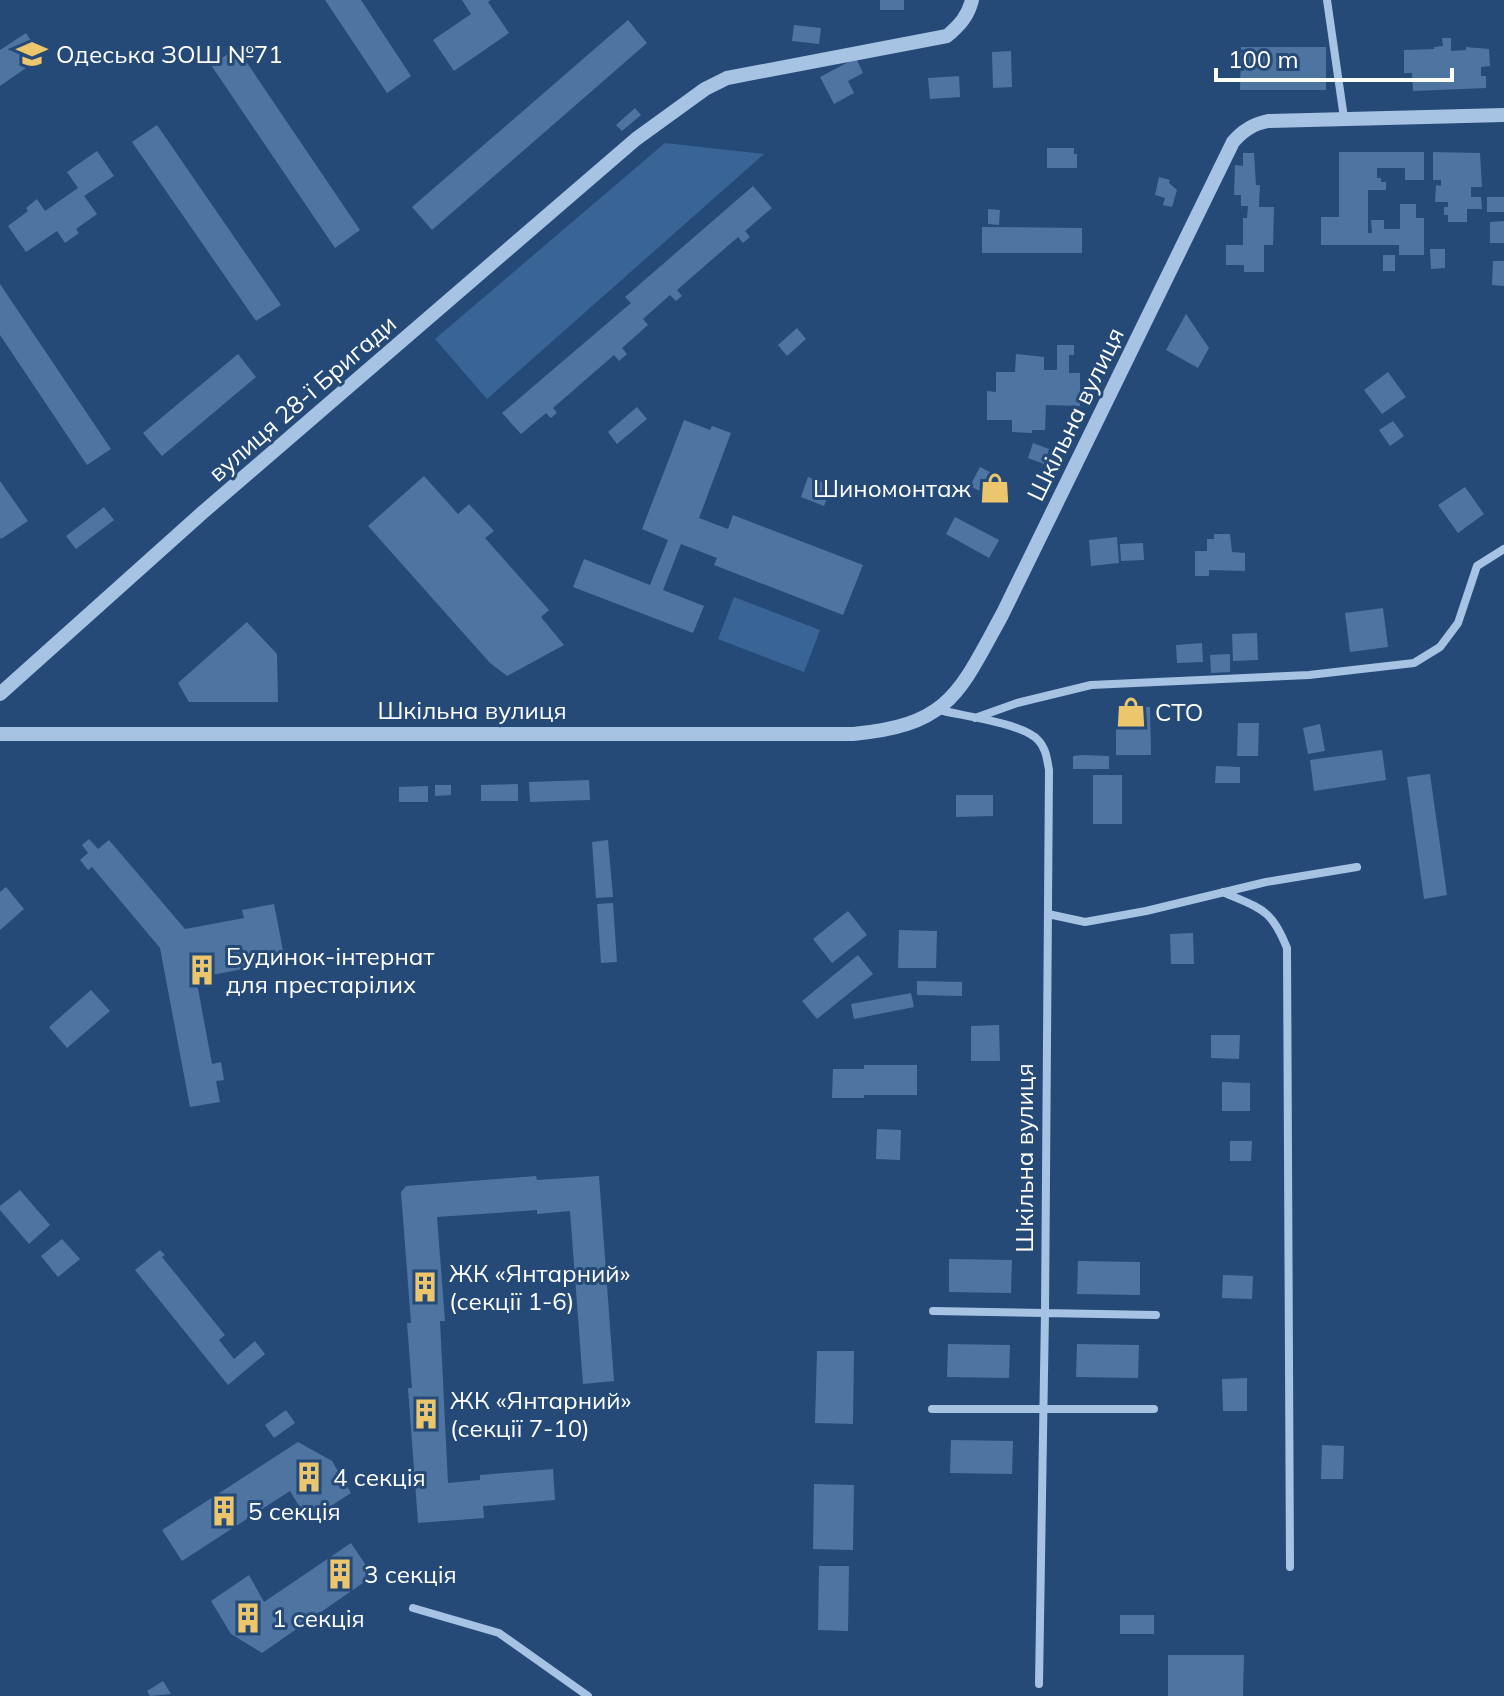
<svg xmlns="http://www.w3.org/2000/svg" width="1504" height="1696" font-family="Mulish,sans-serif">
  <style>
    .green { fill: #396496 }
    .building { fill: #4e74a2 }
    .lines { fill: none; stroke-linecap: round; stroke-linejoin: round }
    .minor { stroke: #a7c3e3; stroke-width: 8 }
    .tertiary { stroke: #a7c3e3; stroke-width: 14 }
    .labels { text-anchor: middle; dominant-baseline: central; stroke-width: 6; stroke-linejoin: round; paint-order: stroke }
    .poi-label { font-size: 24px; fill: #fff; stroke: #254a78; text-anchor: start }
    .street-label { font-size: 24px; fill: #fff; stroke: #254a78 }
  </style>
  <rect width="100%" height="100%" fill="#254a78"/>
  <path class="green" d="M 665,143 L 764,154 L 487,399 L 435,339 Z
    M 734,597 L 820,630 L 804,672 L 718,639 Z"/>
  <path class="building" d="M 325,0 L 361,0 L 411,76 L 387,93 Z
    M 462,0 L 491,0 L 488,2 L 509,33 L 454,71 L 433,40 L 471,14 Z
    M 880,0 L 904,0 L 904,10 L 880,10 Z
    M 628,20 L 647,43 L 432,230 L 412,207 Z
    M 794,25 L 821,28 L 819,44 L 792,41 Z
    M 26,33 L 42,57 L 0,86 L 0,50 Z
    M 1442,38 L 1451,38 L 1451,51 L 1466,50 L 1466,47 L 1489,49 L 1490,66 L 1481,67 L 1481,76 L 1486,76 L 1486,88 L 1413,91 L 1412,73 L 1404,73 L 1404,50 L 1434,49 L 1434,47 L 1443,46 Z
    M 1241,47 L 1326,47 L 1326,90 L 1240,90 Z
    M 237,48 L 360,230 L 335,248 L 211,65 Z
    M 1011,51 L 1012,87 L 993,88 L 992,52 Z
    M 856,58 L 863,73 L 848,81 L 854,93 L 834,104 L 820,77 Z
    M 959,76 L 960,97 L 930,99 L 928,78 Z
    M 635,108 L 641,115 L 622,131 L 616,125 Z
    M 157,125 L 281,305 L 256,321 L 132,142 Z
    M 1047,148 L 1074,148 L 1074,154 L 1077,154 L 1077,168 L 1047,168 Z
    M 97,151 L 114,176 L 84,196 L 97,214 L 76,229 L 79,233 L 65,243 L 57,231 L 26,252 L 8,226 L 28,211 L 26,208 L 37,199 L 45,211 L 78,188 L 67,172 Z
    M 1339,152 L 1424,152 L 1424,180 L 1405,180 L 1405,168 L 1377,168 L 1377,178 L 1381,178 L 1381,182 L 1386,182 L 1386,190 L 1368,190 L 1368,233 L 1372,233 L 1371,220 L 1384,220 L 1384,229 L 1400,229 L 1400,204 L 1416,204 L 1416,218 L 1424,218 L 1424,255 L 1399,255 L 1399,245 L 1321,245 L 1321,217 L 1339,217 Z
    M 1433,152 L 1480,153 L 1482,187 L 1471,187 L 1471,197 L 1481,197 L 1482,209 L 1467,209 L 1467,222 L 1448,222 L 1448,215 L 1444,215 L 1444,207 L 1448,207 L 1448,202 L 1435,202 L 1436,185 L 1441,186 L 1441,180 L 1433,180 Z
    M 1243,153 L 1254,153 L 1256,185 L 1260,185 L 1259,207 L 1274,207 L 1273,245 L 1264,245 L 1264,272 L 1244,272 L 1244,265 L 1226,265 L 1226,245 L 1243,245 L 1243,218 L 1247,218 L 1248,206 L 1241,206 L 1241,195 L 1234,195 L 1235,165 L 1243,166 Z
    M 1159,177 L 1170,180 L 1169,183 L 1177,190 L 1172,207 L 1163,205 L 1165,198 L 1155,195 Z
    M 753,186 L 772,208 L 745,231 L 750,237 L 743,243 L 738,237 L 677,290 L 682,296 L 676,301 L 670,295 L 643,319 L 648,325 L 622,348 L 627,354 L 619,361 L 614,355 L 553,408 L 557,413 L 551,418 L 546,413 L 521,434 L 502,413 L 631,303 L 625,297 Z
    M 1487,197 L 1504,197 L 1504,212 L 1487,212 Z
    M 988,209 L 1000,210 L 999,225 L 988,224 Z
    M 1504,221 L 1504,243 L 1490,243 L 1490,222 Z
    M 982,227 L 1082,228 L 1082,253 L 982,253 Z
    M 1430,249 L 1445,249 L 1445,268 L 1431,269 Z
    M 1383,255 L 1395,255 L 1395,271 L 1383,271 Z
    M 1493,261 L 1504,261 L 1504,286 L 1492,285 Z
    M 0,284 L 111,449 L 87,465 L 0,335 Z
    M 1186,314 L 1209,348 L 1198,368 L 1166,350 Z
    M 797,328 L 806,339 L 787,356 L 778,345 Z
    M 1057,345 L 1074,345 L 1074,355 L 1069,355 L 1069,373 L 1080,373 L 1080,406 L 1046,405 L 1045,430 L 1032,430 L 1032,433 L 1012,432 L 1012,420 L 987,420 L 987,391 L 996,392 L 996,372 L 1015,372 L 1016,354 L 1044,357 L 1044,370 L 1057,370 Z
    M 238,354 L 256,377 L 162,456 L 143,433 Z
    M 1388,372 L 1406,397 L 1382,414 L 1364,390 Z
    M 637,407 L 647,419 L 617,444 L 608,432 Z
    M 684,420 L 710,430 L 712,426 L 731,433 L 699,518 L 728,529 L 733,515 L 863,565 L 843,615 L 714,565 L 717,558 L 681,544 L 663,590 L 704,606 L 693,633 L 573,587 L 584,559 L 650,585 L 668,540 L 642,529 Z
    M 1393,421 L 1404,436 L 1390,446 L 1379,430 Z
    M 1033,443 L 1049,449 L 1044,464 L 1028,458 Z
    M 980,467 L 1000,477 L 990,496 L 970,486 Z
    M 424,476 L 458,514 L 469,504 L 494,531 L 485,538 L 549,610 L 541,617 L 564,645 L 507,676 L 490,663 L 368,526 Z
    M 808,477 L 824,483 L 821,492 L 828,495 L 824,506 L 801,497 Z
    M 0,481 L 28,521 L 1,539 L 0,537 Z
    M 1465,487 L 1484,514 L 1458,533 L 1438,505 Z
    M 104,507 L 114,520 L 76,549 L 66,536 Z
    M 955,517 L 999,540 L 989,558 L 946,534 Z
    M 1214,534 L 1230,534 L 1232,552 L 1245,553 L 1245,571 L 1209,570 L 1209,576 L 1195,576 L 1195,551 L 1207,551 L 1207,539 L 1214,539 Z
    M 1117,537 L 1119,563 L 1091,566 L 1089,540 Z
    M 1143,543 L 1144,560 L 1121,561 L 1120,544 Z
    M 1383,608 L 1388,647 L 1350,652 L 1345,613 Z
    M 247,622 L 277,654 L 278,702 L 189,702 L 178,683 Z
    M 1257,633 L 1258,660 L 1233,661 L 1232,634 Z
    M 1202,643 L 1203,662 L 1177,663 L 1176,645 Z
    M 1230,654 L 1230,672 L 1211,673 L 1210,655 Z
    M 1116,707 L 1150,707 L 1151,755 L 1116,755 Z
    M 1238,723 L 1259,723 L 1258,756 L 1237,756 Z
    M 1320,724 L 1325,751 L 1308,754 L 1303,728 Z
    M 1382,750 L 1386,780 L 1314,791 L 1310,760 Z
    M 1082,755 L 1109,756 L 1109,769 L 1073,769 L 1073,756 Z
    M 1216,766 L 1240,767 L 1240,783 L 1215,783 Z
    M 1430,774 L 1447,895 L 1424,899 L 1407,777 Z
    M 1093,775 L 1122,775 L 1122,824 L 1093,824 Z
    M 589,780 L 590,800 L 530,802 L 529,782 Z
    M 518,784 L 518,801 L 481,801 L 481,785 Z
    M 435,785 L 451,785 L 451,795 L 435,796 Z
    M 428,786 L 428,802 L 399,802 L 399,787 Z
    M 956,795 L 993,795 L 993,816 L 956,817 Z
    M 89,839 L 98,849 L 109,840 L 185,929 L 244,918 L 242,910 L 274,904 L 285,961 L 196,978 L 212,1064 L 221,1062 L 224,1080 L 216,1081 L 220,1102 L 190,1107 L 160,948 L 92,867 L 88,870 L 80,860 L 88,853 L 82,845 Z
    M 608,840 L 613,897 L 596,898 L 592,842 Z
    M 6,887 L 24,909 L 0,930 L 0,892 Z
    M 613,903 L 617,962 L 601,963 L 597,904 Z
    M 848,911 L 867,935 L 832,963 L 813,939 Z
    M 899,930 L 937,931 L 936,968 L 898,968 Z
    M 1193,933 L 1194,964 L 1171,964 L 1170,934 Z
    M 858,955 L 873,974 L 817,1019 L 802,1001 Z
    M 917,981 L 962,982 L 962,996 L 917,995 Z
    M 91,990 L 110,1011 L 67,1048 L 49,1027 Z
    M 911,993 L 914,1007 L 854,1019 L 851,1004 Z
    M 999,1025 L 1000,1061 L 971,1061 L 971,1026 Z
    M 1211,1035 L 1240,1035 L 1239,1059 L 1211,1058 Z
    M 864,1065 L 917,1065 L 917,1095 L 864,1095 L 864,1098 L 832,1098 L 833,1069 L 864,1069 Z
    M 1222,1082 L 1250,1083 L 1250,1111 L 1222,1111 Z
    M 877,1129 L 901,1130 L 900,1160 L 876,1159 Z
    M 1230,1141 L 1252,1141 L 1251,1161 L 1230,1161 Z
    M 536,1176 L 537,1180 L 599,1176 L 614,1381 L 583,1384 L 570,1211 L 537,1214 L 537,1210 L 437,1217 L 445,1321 L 440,1321 L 448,1483 L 480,1480 L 480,1475 L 553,1469 L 555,1500 L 483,1506 L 484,1518 L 418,1523 L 408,1388 L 412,1388 L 407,1323 L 411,1323 L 401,1192 L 406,1186 Z
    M 20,1190 L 50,1225 L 29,1244 L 0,1210 L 0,1206 Z
    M 62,1239 L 80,1259 L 58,1277 L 41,1256 Z
    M 160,1250 L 165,1255 L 162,1257 L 225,1335 L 219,1340 L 234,1359 L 255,1341 L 265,1354 L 228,1385 L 135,1270 Z
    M 949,1259 L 1012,1260 L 1011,1293 L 949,1292 Z
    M 1078,1261 L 1140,1262 L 1140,1295 L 1077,1294 Z
    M 1223,1275 L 1253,1276 L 1252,1299 L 1222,1298 Z
    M 948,1344 L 1010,1345 L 1009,1378 L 947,1377 Z
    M 1077,1344 L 1139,1345 L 1138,1378 L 1076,1377 Z
    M 817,1351 L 854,1351 L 853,1424 L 815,1423 Z
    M 1247,1378 L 1247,1411 L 1223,1411 L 1222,1379 Z
    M 286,1410 L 295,1423 L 274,1438 L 265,1425 Z
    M 951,1440 L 1013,1441 L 1012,1474 L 950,1473 Z
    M 298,1442 L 332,1461 L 351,1493 L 308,1521 L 290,1491 L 182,1561 L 162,1530 Z
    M 1322,1445 L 1344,1446 L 1343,1479 L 1321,1479 Z
    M 814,1484 L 854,1485 L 853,1550 L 813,1549 Z
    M 351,1543 L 373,1576 L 262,1653 L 231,1634 L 211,1601 L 249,1575 L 264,1602 Z
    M 819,1566 L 849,1566 L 848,1631 L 818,1630 Z
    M 1120,1615 L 1154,1615 L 1154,1634 L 1120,1634 Z
    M 1168,1655 L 1244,1655 L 1243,1696 L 1168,1696 Z
    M 163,1681 L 171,1694 L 150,1696 L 147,1691 Z"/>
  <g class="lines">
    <path class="minor" d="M 1327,0 L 1344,118
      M 939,710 C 963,716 1022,723 1038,740 C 1046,748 1047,759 1049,770 L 1045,1312 L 1039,1684
      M 975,718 L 1017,703 L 1091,685 L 1309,675 L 1414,663 L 1440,647 L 1458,623 L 1477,566 L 1504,549
      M 1223,892 C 1261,909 1271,908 1287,948 L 1290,1567
      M 1048,914 L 1085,922 L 1146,911 L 1266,882 L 1357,867
      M 933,1311 L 1156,1315
      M 932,1409 L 1154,1409
      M 413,1608 L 499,1633 L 588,1696"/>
    <path class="tertiary" d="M 0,694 L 202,513 L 636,139 L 705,89 L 727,78 L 947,36 C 960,25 968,16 972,0
      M 0,734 L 853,734 C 950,725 959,693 1002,615 L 1233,142 C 1243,130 1253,124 1268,121 L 1504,115"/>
  </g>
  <defs>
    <g id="school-bare" transform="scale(2.4)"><path d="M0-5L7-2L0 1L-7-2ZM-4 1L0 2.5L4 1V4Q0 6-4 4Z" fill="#ecc66c" stroke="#254a78" stroke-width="2.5" paint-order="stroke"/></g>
    <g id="shop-bare" transform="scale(2.4)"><path d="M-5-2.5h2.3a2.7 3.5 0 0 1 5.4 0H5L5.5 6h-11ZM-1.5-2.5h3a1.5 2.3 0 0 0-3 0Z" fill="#ecc66c" stroke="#254a78" stroke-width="2.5" paint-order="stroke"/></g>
    <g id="building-bare" transform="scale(2.4)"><path d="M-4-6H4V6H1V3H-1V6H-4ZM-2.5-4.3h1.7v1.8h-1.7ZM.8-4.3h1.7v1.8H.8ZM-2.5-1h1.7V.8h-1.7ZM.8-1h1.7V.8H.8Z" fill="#ecc66c" stroke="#254a78" stroke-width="2.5" paint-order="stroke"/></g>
  </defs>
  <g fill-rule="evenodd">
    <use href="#school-bare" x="32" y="54"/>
    <use href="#shop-bare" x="995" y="488"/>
    <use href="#shop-bare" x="1131" y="712"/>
    <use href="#building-bare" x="202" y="970"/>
    <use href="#building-bare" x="425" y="1287"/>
    <use href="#building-bare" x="426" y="1414"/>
    <use href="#building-bare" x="309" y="1477"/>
    <use href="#building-bare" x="224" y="1511"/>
    <use href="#building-bare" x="340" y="1574"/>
    <use href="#building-bare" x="248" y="1618"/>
  </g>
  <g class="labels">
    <g class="poi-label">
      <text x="56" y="54">Одеська ЗОШ №71</text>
      <text x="971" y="488" text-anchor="end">Шиномонтаж</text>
      <text x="1155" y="712">СТО</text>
      <text x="226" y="956">Будинок-інтернат<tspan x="226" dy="28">для престарілих</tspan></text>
      <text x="449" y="1273">ЖК «Янтарний»<tspan x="449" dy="28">(секції 1-6)</tspan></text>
      <text x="450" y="1400">ЖК «Янтарний»<tspan x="450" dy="28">(секції 7-10)</tspan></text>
      <text x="333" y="1477">4 секція</text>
      <text x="248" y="1511">5 секція</text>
      <text x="364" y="1574">3 секція</text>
      <text x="272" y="1618">1 секція</text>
    </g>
    <g class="street-label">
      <text transform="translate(302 398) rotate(-41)">вулиця 28-ї Бригади</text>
      <text transform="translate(1075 414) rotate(-64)">Шкільна вулиця</text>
      <text x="472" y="710">Шкільна вулиця</text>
      <text transform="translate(1024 1158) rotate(-90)">Шкільна вулиця</text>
    </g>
  </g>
  <path d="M1216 68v12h236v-12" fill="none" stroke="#ffffff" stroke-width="4"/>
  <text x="1228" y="68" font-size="24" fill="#ffffff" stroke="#254a78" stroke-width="6" paint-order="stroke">100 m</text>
</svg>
